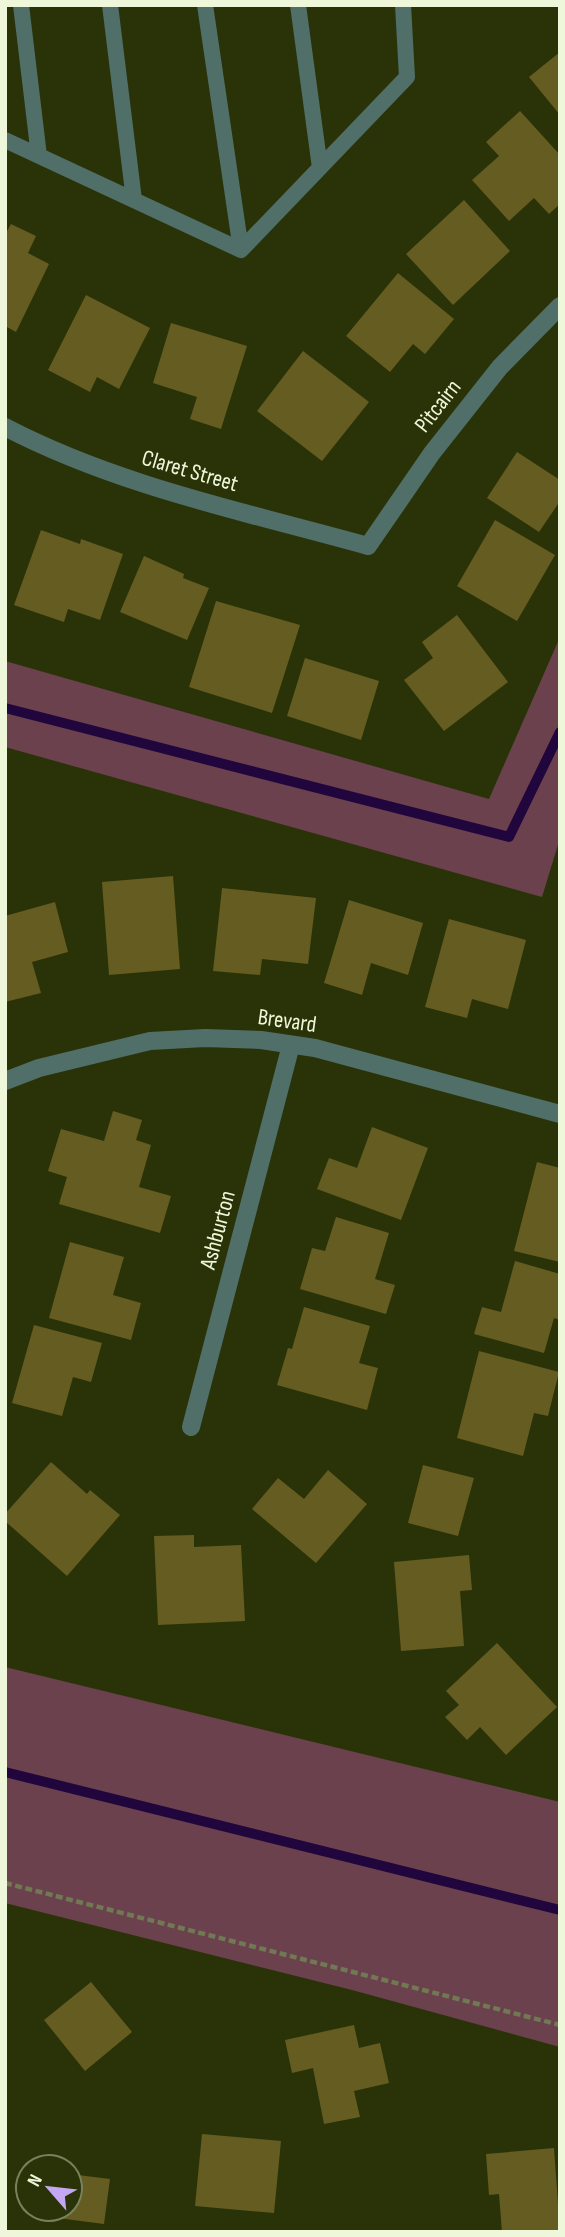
<svg xmlns="http://www.w3.org/2000/svg" width="565" height="2237" font-family="'Sofia Sans Condensed',sans-serif">
  <style>
    .green { fill: #6b414d }
    .lines { fill: none; stroke-linecap: round; stroke-linejoin: round }
    .stream { stroke: #21053d; stroke-width: 10 }
    .building { fill: #655c21 }
    .path { stroke: #707953; stroke-width: 4.5; stroke-dasharray: 7 3.5; stroke-linecap: butt }
    .lane { stroke: #516f69; stroke-width: 16 }
    .street { stroke: #516f69; stroke-width: 18 }
    .labels { text-anchor: middle; dominant-baseline: central; stroke-width: 6; stroke-linejoin: round; paint-order: stroke }
    .street-label { font-size: 23px; fill: #eef7da; stroke: #2a3308 }
  </style>
  <rect width="100%" height="100%" fill="#2a3308"/>
  <path class="green" d="M 560,637 L 560,838 L 542,897 L 5,747 L 5,661 L 489,799 Z
    M 5,1667 L 560,1802 L 560,2047 L 352,1990 L 5,1903 Z"/>
  <g class="lines">
    <path class="stream" d="M 5,708 L 509,837 L 560,732
      M 5,1772 L 560,1910"/>
  </g>
  <path class="building" d="M 560,52 L 560,115 L 529,77 Z
    M 520,111 L 560,155 L 560,204 L 549,214 L 534,198 L 509,221 L 472,180 L 499,156 L 486,142 Z
    M 464,200 L 510,251 L 453,305 L 406,254 Z
    M 11,224 L 36,236 L 28,253 L 49,264 L 16,332 L 5,326 L 5,235 Z
    M 398,273 L 454,319 L 425,354 L 413,344 L 390,372 L 346,336 Z
    M 86,295 L 150,328 L 119,389 L 97,377 L 90,392 L 48,370 Z
    M 171,323 L 247,346 L 221,429 L 190,419 L 197,397 L 153,383 Z
    M 303,351 L 369,402 L 322,461 L 257,411 Z
    M 517,452 L 560,480 L 560,501 L 539,532 L 487,498 Z
    M 495,520 L 555,555 L 517,621 L 457,586 Z
    M 41,530 L 80,544 L 81,539 L 123,554 L 100,620 L 68,609 L 64,622 L 14,605 Z
    M 144,556 L 184,574 L 183,578 L 209,588 L 187,640 L 120,612 Z
    M 216,601 L 300,625 L 272,713 L 189,687 Z
    M 457,615 L 508,682 L 444,731 L 404,680 L 433,658 L 422,642 Z
    M 305,658 L 379,681 L 361,740 L 287,716 Z
    M 173,876 L 180,969 L 109,975 L 102,882 Z
    M 222,888 L 316,898 L 308,964 L 262,959 L 260,975 L 213,971 Z
    M 349,900 L 423,923 L 408,975 L 371,963 L 362,995 L 324,983 Z
    M 55,902 L 68,952 L 32,962 L 41,993 L 5,1002 L 5,916 Z
    M 449,919 L 526,940 L 508,1009 L 472,999 L 467,1018 L 425,1007 Z
    M 113,1111 L 142,1120 L 136,1140 L 151,1145 L 139,1187 L 171,1196 L 160,1233 L 59,1204 L 67,1177 L 48,1171 L 61,1129 L 104,1141 Z
    M 372,1127 L 428,1148 L 401,1220 L 317,1189 L 329,1158 L 357,1168 Z
    M 537,1162 L 560,1168 L 560,1262 L 514,1251 Z
    M 336,1217 L 389,1233 L 375,1279 L 395,1285 L 386,1314 L 300,1289 L 312,1248 L 325,1251 Z
    M 70,1242 L 124,1257 L 113,1295 L 141,1303 L 131,1340 L 49,1318 Z
    M 515,1261 L 560,1274 L 560,1320 L 554,1318 L 544,1353 L 474,1334 L 482,1307 L 501,1312 Z
    M 304,1307 L 370,1326 L 359,1363 L 378,1368 L 367,1410 L 277,1385 L 288,1348 L 292,1349 Z
    M 34,1325 L 102,1343 L 91,1382 L 73,1377 L 62,1416 L 12,1403 Z
    M 479,1351 L 559,1372 L 548,1416 L 534,1413 L 523,1456 L 457,1438 Z
    M 51,1462 L 87,1494 L 90,1490 L 120,1515 L 67,1576 L 5,1521 L 5,1514 Z
    M 423,1465 L 474,1478 L 458,1536 L 408,1523 Z
    M 328,1470 L 367,1504 L 316,1563 L 252,1509 L 278,1478 L 304,1499 Z
    M 194,1535 L 194,1547 L 241,1545 L 245,1621 L 158,1625 L 154,1536 Z
    M 469,1555 L 472,1590 L 460,1591 L 464,1646 L 401,1651 L 394,1562 Z
    M 497,1643 L 557,1707 L 506,1755 L 480,1727 L 467,1740 L 445,1717 L 459,1705 L 446,1691 Z
    M 91,1982 L 132,2032 L 85,2071 L 44,2020 Z
    M 354,2025 L 359,2048 L 380,2043 L 389,2083 L 354,2091 L 360,2117 L 324,2124 L 313,2068 L 292,2073 L 285,2040 Z
    M 202,2134 L 281,2141 L 274,2213 L 195,2206 Z
    M 554,2148 L 560,2232 L 502,2232 L 499,2194 L 489,2195 L 486,2154 Z
    M 70,2174 L 110,2179 L 104,2224 L 35,2215 L 35,2209 L 70,2209 Z"/>
  <g class="lines">
    <path class="path" d="M 5,1883 L 560,2025"/>
    <path class="lane" d="M 21,5 L 39,156
      M 110,5 L 134,200
      M 205,5 L 241,250
      M 298,5 L 320,168
      M 5,140 L 241,250 L 407,77 L 403,5"/>
    <path class="street" d="M 5,427 C 118,486 246,512 368,546 L 432,453 L 500,367 L 560,306
      M 5,1081 L 39,1068 L 150,1041 L 205,1038 L 261,1040 L 315,1048 L 560,1114
      M 191,1427 L 291,1045"/>
  </g>
  <g class="labels">
    <g class="street-label">
      <text transform="translate(438 406) rotate(-52)">Pitcairn</text>
      <text transform="translate(190 471) rotate(16)">Claret Street</text>
      <text transform="translate(287 1021) rotate(8)">Brevard</text>
      <text transform="translate(218 1230) rotate(-75)">Ashburton</text>
    </g>
  </g>
  <rect width="565" height="2237" fill="none" stroke="#eef7da" stroke-width="14"/>
  <g transform="translate(49 2188) rotate(298)"><circle r="33" fill="#2a3308" stroke="#78815c" stroke-width="2"/>
  <path d="M0-5L12 26L0 18L-12 26Z" fill="#c3a7f2"/>
  <text y="-10" font-size="19" font-weight="bold" text-anchor="middle" fill="#eef7da">N</text>
  </g>
</svg>
